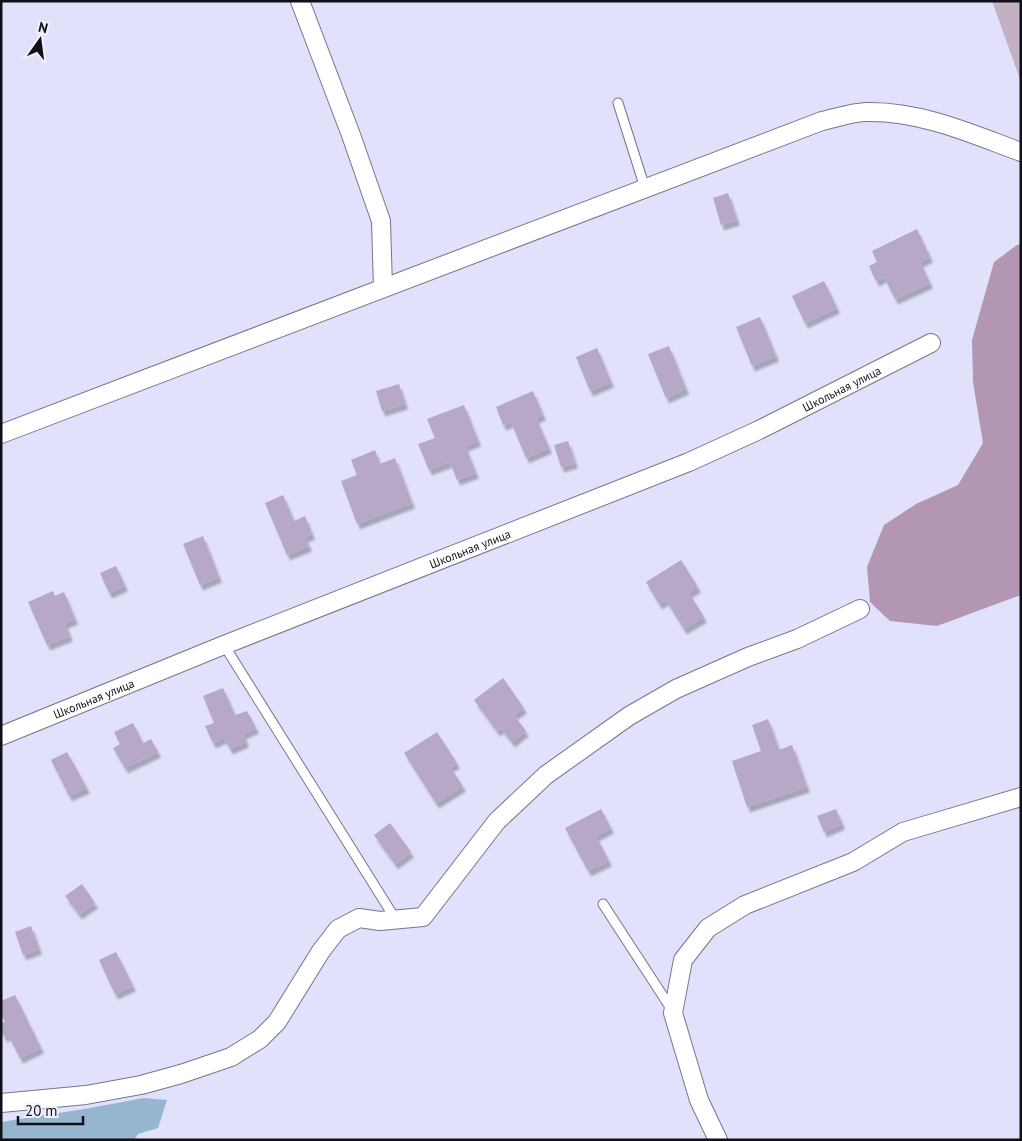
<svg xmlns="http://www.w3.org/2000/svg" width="1022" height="1141" font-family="'PT Sans',sans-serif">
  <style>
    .green { fill: #c3b0c2 }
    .forest { fill: #b396b1 }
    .water { fill: #96b6d0 }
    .building { fill: #b7a7c9; filter: url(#shadow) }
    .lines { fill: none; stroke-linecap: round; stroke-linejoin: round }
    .service-casing { stroke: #75758d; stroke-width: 11 }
    .minor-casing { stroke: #75758d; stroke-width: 20 }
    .service { stroke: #fff; stroke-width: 9 }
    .minor { stroke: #fff; stroke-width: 18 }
    .labels { text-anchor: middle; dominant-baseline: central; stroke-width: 4; stroke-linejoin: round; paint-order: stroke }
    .street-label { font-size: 12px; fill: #101019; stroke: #f0f0fb }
  </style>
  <defs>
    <filter id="shadow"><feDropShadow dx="3" dy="5.5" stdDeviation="1" flood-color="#0004"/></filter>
  </defs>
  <rect width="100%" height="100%" fill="#e1e1fc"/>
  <path class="green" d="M 992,1 L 1021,1 L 1021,82 Z"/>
  <path class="forest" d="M 1021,244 L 1021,595 L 937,626 L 890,621 L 870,602 L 867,567 L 884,525 L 916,504 L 958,485 L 983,443 L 973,382 L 972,340 L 994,262 L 1017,245 Z"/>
  <path class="water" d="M 144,1098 L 167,1100 L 158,1128 L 138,1134 L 134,1140 L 1,1140 L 1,1122 L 84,1109 Z"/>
  <path class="building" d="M 728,193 L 737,220 L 721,225 L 713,198 Z
    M 917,229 L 930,257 L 920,262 L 930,283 L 895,299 L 884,277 L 876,281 L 869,266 L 877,262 L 872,251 Z
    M 824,281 L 837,308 L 805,323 L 792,296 Z
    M 760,317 L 776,356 L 752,366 L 736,327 Z
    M 669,346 L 686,389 L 666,398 L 648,354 Z
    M 597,348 L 611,382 L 590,391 L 576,357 Z
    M 399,384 L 405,404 L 382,411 L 376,391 Z
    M 533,391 L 543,415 L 536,418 L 549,448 L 526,458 L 511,422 L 503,425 L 496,407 Z
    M 464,405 L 478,441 L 465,446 L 476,473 L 457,480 L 450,462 L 429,470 L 418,444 L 435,438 L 427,419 Z
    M 568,441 L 575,463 L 561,467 L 554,445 Z
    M 375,450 L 380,464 L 395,458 L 412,503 L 357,524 L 341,481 L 357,475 L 351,460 Z
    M 283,495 L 294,521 L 305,516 L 312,534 L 305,537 L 309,546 L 287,555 L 265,503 Z
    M 203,536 L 219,577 L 200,585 L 183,544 Z
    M 681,560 L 698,587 L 689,593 L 704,617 L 684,629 L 666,600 L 659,604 L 646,582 Z
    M 116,566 L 125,586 L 109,593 L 100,573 Z
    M 53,591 L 55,596 L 64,592 L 75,619 L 65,623 L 70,636 L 47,645 L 28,602 Z
    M 503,678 L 524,708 L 514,715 L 526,731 L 512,742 L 501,728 L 497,731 L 474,700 Z
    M 223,688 L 235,715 L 247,711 L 256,728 L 243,734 L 246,742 L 230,749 L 224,738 L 213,743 L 205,726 L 214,723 L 203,696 Z
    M 768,719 L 779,750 L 792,745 L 807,787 L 747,807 L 732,761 L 761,751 L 752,725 Z
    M 133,723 L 143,743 L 151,739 L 158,752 L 125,768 L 113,748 L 120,744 L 114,732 Z
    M 437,732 L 457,763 L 450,767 L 463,786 L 436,803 L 404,753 Z
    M 67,752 L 87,788 L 69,796 L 51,760 Z
    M 601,809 L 611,828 L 596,836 L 609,861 L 588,871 L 565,828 Z
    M 836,809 L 842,824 L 824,832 L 817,816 Z
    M 390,823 L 411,852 L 395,864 L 374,835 Z
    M 82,884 L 95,903 L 79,914 L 65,896 Z
    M 31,926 L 39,949 L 23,955 L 15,932 Z
    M 116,952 L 133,986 L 115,994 L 99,960 Z
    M 15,995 L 41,1048 L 20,1058 L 8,1035 L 4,1037 L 1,1030 L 1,1023 L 5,1022 L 1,1014 L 1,1001 Z"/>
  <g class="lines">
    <g class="service-casing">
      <path id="service" d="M 618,103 L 645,188
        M 224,645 L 396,920
        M 603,904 L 672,1010"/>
    </g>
    <g class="minor-casing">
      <g id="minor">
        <path d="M 300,1 L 351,135 L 381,221 L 383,288"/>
        <path d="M 1,434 L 822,121 C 836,118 853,112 867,112 C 921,111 972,134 1021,152"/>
        <path id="s1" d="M 1,736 L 224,645 L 689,462 L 759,430 L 931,343"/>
        <path d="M 1,1103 L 86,1095 L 141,1085 L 181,1074 L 231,1057 L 260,1039 L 277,1022 L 321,951 L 338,929 L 359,918 L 380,921 L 423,917 L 497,821 L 546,775 L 629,716 L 676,689 L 748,657 L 797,639 L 860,609"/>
        <path d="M 718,1140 L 699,1100 L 673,1013 L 683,960 L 708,928 L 745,905 L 853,862 L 903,832 L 1021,797"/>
      </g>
    </g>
    <use href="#service" class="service"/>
    <use href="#minor" class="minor"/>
  </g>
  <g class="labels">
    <g class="street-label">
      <text stroke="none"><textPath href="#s1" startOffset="910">Школьная улица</textPath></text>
      <text stroke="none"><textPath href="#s1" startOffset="505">Школьная улица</textPath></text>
      <text stroke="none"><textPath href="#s1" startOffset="100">Школьная улица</textPath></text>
    </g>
  </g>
  <rect width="1022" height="1141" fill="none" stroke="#101019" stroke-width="5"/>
  <g transform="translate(40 40) rotate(14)" stroke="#f0f0fb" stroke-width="4" paint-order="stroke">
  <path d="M0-4L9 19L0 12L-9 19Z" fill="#101019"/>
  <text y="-8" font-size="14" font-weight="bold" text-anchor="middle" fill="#101019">N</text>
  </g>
  <path d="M18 1116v8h65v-8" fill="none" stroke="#101019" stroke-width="2.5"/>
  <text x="25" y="1116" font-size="15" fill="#101019" stroke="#f0f0fb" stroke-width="4" paint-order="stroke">20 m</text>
</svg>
